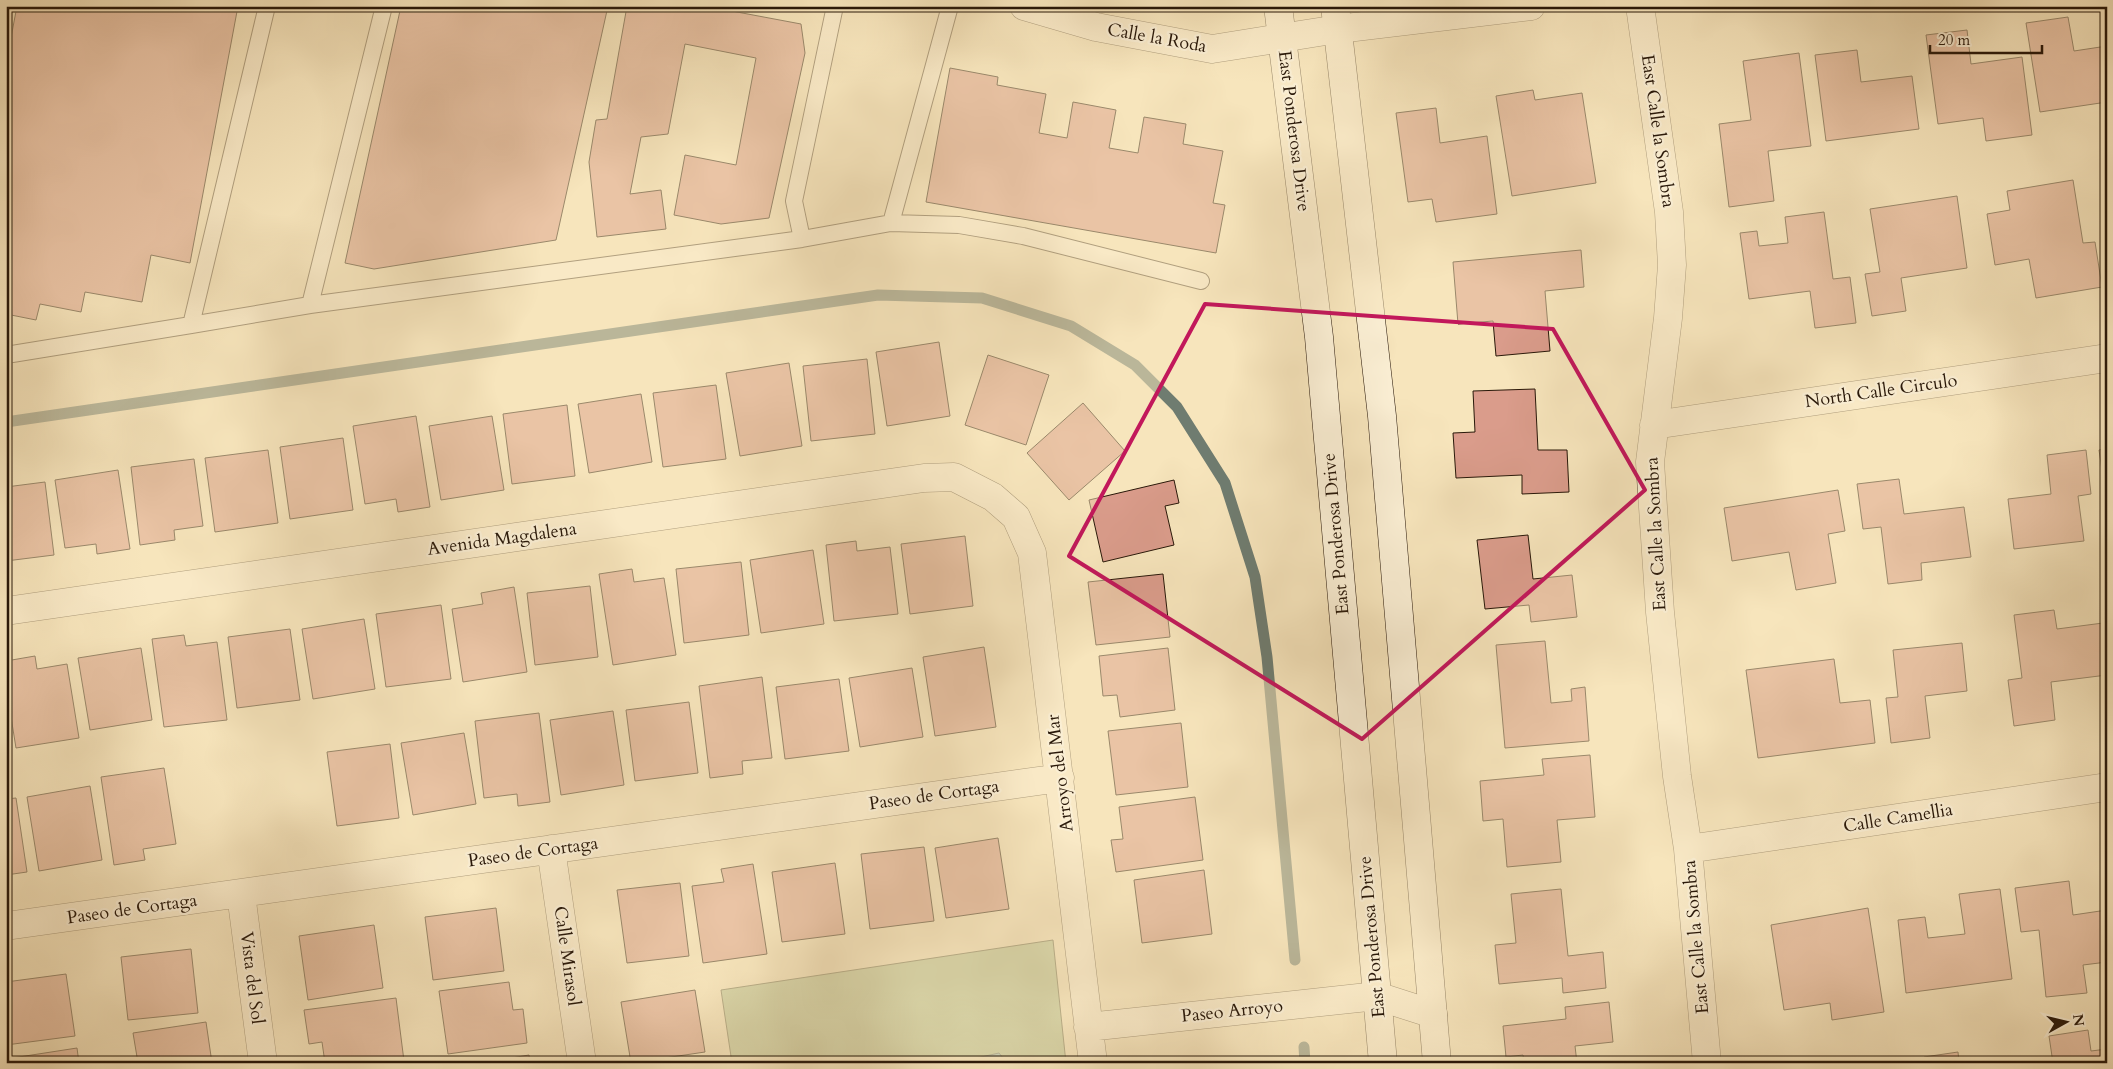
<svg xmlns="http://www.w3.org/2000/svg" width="2113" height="1069" font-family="Cardo,serif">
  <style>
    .green { fill: #b8c594; stroke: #706e4e }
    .water { fill: #9ebeb5; stroke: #6f7c70 }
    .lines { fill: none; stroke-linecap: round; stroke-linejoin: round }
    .stream { stroke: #6f7c70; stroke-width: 11 }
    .building { fill: #da9c8b; stroke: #291809 }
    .lane-casing { stroke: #5c4b36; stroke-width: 18 }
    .street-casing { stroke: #5c4b36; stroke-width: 29 }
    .secondary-casing { stroke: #291809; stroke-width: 29 }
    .lane { stroke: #faeed3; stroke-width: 16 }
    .street { stroke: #faeed3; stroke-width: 28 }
    .secondary { stroke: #faeed3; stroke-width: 28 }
    .marked { fill: none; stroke: #c2185b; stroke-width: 4; stroke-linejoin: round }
    .labels { text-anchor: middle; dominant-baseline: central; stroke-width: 4.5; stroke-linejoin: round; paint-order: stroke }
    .street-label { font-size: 18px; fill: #291809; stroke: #faeed3 }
  </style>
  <rect width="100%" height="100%" fill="#f7e5bc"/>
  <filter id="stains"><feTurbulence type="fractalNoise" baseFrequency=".004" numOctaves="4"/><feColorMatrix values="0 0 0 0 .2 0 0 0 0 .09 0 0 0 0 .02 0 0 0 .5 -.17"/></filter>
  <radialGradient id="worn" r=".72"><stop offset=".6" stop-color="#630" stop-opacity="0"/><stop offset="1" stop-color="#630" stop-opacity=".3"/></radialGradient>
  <path class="green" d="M 1053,940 L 1066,1063 L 732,1063 L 721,990 Z"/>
  <path class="water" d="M 999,1053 L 1007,1063 L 963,1063 L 963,1061 Z"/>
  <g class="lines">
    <path class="stream" d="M 6,422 L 878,295 L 982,298 L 1071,326 L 1135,365 L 1177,407 L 1225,483 L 1255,577 L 1267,657 L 1295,960
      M 1304,1047 L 1305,1063"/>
  </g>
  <path class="building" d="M 17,6 L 238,6 L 190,263 L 151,255 L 142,302 L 85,292 L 81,312 L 40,304 L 36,320 L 6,314 L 6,64 Z
    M 401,6 L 608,6 L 556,240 L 374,269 L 345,263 Z
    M 627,6 L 705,6 L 801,24 L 805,53 L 769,218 L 721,224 L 674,215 L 685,155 L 736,165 L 756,58 L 685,44 L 668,134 L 641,137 L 630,194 L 661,190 L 666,229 L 597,237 L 589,162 L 596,120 L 607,119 Z
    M 2068,17 L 2074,51 L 2107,46 L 2107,102 L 2040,112 L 2026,23 Z
    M 1967,30 L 1971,64 L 2022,57 L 2032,135 L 1986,141 L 1983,118 L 1938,124 L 1926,35 Z
    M 1857,50 L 1861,82 L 1912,76 L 1919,129 L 1826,141 L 1815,55 Z
    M 1799,53 L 1811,146 L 1768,151 L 1774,201 L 1729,207 L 1719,124 L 1751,120 L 1743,61 Z
    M 950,68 L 998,77 L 997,85 L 1046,94 L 1039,133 L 1067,138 L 1073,102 L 1116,110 L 1109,148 L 1138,153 L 1144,117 L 1186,124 L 1183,144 L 1223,151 L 1213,203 L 1225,205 L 1216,253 L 926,202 Z
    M 1533,90 L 1535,100 L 1582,93 L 1596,183 L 1512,196 L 1496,96 Z
    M 1436,108 L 1440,143 L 1487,136 L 1497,214 L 1436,222 L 1432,199 L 1408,202 L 1396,113 Z
    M 2073,180 L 2083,243 L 2095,242 L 2102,287 L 2036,298 L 2029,259 L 1995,265 L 1987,214 L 2010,210 L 2007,191 Z
    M 1957,196 L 1967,268 L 1901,278 L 1906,311 L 1872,316 L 1865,274 L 1880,272 L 1870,209 Z
    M 1824,212 L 1833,279 L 1850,277 L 1856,323 L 1815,328 L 1810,291 L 1749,299 L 1740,233 L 1757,231 L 1759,246 L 1788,243 L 1785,217 Z
    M 1581,250 L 1584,287 L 1545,291 L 1550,351 L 1496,356 L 1493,321 L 1458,324 L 1453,262 Z
    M 939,342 L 950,416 L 887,426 L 876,352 Z
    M 988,355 L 1049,375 L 1026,445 L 965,425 Z
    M 867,359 L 875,434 L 811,441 L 803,366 Z
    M 789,363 L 802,446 L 740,456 L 726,373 Z
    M 716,385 L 726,459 L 663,467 L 653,393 Z
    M 1535,389 L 1538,450 L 1567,450 L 1569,492 L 1522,494 L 1522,475 L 1456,478 L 1453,433 L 1475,432 L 1473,391 Z
    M 641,394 L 652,462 L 589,473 L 578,404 Z
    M 1083,403 L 1125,451 L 1069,500 L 1027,453 Z
    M 567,405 L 575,476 L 512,484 L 503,414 Z
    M 416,416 L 430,507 L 398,512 L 396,499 L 365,504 L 353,426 Z
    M 492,416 L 504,490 L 441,500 L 429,426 Z
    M 343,438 L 353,510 L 290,519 L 280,447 Z
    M 2107,448 L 2107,491 L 2105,492 L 2099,450 Z
    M 268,450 L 278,523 L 215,532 L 205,458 Z
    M 2086,450 L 2091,494 L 2078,496 L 2084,541 L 2014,549 L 2008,499 L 2051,494 L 2047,455 Z
    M 194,459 L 203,526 L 174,530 L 175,540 L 140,545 L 131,467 Z
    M 118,470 L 130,549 L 97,554 L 96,544 L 65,548 L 55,480 Z
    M 1899,479 L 1904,514 L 1964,507 L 1971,557 L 1921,563 L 1922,580 L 1888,584 L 1881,527 L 1863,529 L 1857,484 Z
    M 1174,480 L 1179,503 L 1165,506 L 1174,545 L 1103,562 L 1089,500 Z
    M 45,482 L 54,555 L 6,561 L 6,487 Z
    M 1838,490 L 1845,531 L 1828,534 L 1836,583 L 1796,590 L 1789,552 L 1732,561 L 1724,508 Z
    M 1528,535 L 1533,579 L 1572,575 L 1577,617 L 1531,622 L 1529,605 L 1485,609 L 1477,540 Z
    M 965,536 L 973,606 L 910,614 L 901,544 Z
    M 856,541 L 857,551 L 890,547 L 898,614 L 834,621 L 826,545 Z
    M 813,550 L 824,624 L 761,633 L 750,560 Z
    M 741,562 L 749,635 L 684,643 L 676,569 Z
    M 632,569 L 634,582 L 664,578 L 676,655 L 613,665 L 599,574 Z
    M 1163,574 L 1170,637 L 1096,645 L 1088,582 Z
    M 590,586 L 598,657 L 535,665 L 527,593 Z
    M 514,587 L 527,672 L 463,682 L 452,609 L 483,604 L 481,593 Z
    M 441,605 L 451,679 L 386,687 L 376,614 Z
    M 2054,610 L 2057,629 L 2103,623 L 2107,675 L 2051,682 L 2055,720 L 2014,726 L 2008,680 L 2022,678 L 2014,615 Z
    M 364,619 L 375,689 L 313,699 L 302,629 Z
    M 290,629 L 300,700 L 237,708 L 228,637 Z
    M 184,635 L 186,646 L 217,642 L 227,720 L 164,727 L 152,639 Z
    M 1545,641 L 1551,703 L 1572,701 L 1571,689 L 1585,687 L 1589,741 L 1505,748 L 1496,645 Z
    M 1962,643 L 1967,691 L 1925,696 L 1930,738 L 1891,743 L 1886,698 L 1898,697 L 1893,650 Z
    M 984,647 L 996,727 L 935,736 L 923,657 Z
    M 141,648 L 152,720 L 90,730 L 78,658 Z
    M 1168,648 L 1175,710 L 1120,717 L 1117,695 L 1103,696 L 1099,656 Z
    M 35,656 L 37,669 L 67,664 L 79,738 L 16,748 L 6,686 L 6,661 Z
    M 1834,659 L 1840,703 L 1870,700 L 1875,743 L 1758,758 L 1746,670 Z
    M 912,668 L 923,737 L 860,747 L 849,678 Z
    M 762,677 L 772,758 L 742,761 L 743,774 L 710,778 L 699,686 Z
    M 839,679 L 849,751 L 785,759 L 776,687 Z
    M 689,702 L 698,773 L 635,781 L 626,710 Z
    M 613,711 L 624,785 L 561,795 L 550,720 Z
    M 539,713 L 550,802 L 518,806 L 517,794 L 484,798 L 475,721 Z
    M 1181,723 L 1188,787 L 1116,795 L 1108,731 Z
    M 464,733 L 476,804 L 413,815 L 401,743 Z
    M 390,744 L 399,818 L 337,826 L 327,752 Z
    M 1590,755 L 1595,817 L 1557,820 L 1561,862 L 1507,867 L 1503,819 L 1483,821 L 1480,781 L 1544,775 L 1542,759 Z
    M 164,768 L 176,844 L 143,849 L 145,860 L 114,865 L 101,777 Z
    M 90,786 L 102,860 L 39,871 L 27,797 Z
    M 1195,797 L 1203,860 L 1116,872 L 1111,840 L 1123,839 L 1119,807 Z
    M 16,798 L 27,872 L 6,875 L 6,799 Z
    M 998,838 L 1009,909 L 946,918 L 935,848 Z
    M 924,847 L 934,921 L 870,929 L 861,854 Z
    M 835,863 L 845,934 L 782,942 L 772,872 Z
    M 753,864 L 767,954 L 703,963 L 692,886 L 724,882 L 721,869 Z
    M 1204,870 L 1212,934 L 1142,943 L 1134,880 Z
    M 2069,881 L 2073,915 L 2107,910 L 2107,962 L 2083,965 L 2087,993 L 2046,997 L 2039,930 L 2021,932 L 2015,888 Z
    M 680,883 L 689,956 L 627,963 L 617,890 Z
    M 1561,889 L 1568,956 L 1603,952 L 1606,988 L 1563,993 L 1562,978 L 1499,984 L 1495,945 L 1516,943 L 1511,894 Z
    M 2000,889 L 2012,979 L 1906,993 L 1898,920 L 1925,917 L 1928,938 L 1965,934 L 1959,894 Z
    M 496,908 L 504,971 L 433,980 L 425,917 Z
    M 1868,908 L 1884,1012 L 1832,1020 L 1830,1003 L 1784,1010 L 1771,925 Z
    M 374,925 L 383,988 L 308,1000 L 299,936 Z
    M 191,949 L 198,1013 L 128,1020 L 121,957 Z
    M 66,974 L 75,1036 L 6,1045 L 6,982 Z
    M 509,982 L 513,1010 L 523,1009 L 527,1043 L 448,1054 L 439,991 Z
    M 695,990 L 705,1052 L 631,1063 L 621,1002 Z
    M 396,998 L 404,1061 L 325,1063 L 322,1042 L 309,1044 L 304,1010 Z
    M 1609,1002 L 1613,1042 L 1575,1046 L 1577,1063 L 1524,1063 L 1523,1055 L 1506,1057 L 1503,1026 L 1566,1019 L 1565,1007 Z
    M 206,1022 L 212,1063 L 138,1063 L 133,1033 Z
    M 2088,1030 L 2091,1051 L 2107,1049 L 2107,1063 L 2053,1063 L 2049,1036 Z
    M 77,1048 L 79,1063 L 6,1063 L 6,1059 Z
    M 1958,1052 L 1959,1063 L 1925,1063 L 1924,1057 Z
    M 529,1055 L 530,1063 L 482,1063 Z"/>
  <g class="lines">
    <g class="lane-casing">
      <path id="lane" d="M 267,6 L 191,325 L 310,305 L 384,6
        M 891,223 L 959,225 L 1023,236 L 1201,281
        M 802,239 L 794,201 L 835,6
        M 310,305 L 802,239 L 891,223 L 950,6
        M 6,355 L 191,325"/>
    </g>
    <g class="street-casing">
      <path id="street" d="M 1024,6 L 1096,27 L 1212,49 L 1338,29 L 1531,6
        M 1640,6 L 1669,212 L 1672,265 L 1668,318 L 1650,462 L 1660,612 L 1677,776 L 1688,849 L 1707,1063
        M 1654,425 L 2107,358
        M 6,611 L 924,478 L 954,477 L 993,497 L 1016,517 L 1032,553 L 1093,1063
        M 551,849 L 582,1063
        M 1688,849 L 2107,787
        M 241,894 L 263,1063
        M 6,926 L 1060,778
        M 1088,1027 L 1377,996 L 1433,1014"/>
    </g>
    <g class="secondary-casing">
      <path id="secondary" d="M 1278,6 L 1319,337 L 1383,1063
        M 1335,6 L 1382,416 L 1437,1063"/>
    </g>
    <use href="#lane" class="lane"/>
    <use href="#street" class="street"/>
    <use href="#secondary" class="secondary"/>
  </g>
  <path d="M0 0H2113V1069H0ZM 1205,304 L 1553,329 L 1645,490 L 1362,739 L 1069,556 Z" fill="#f7e5bc" fill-opacity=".55" fill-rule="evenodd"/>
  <path class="marked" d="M 1205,304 L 1553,329 L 1645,490 L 1362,739 L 1069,556 Z"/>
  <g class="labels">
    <g class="street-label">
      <text transform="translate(1157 38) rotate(10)">Calle la Roda</text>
      <text transform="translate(1294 131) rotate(83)">East Ponderosa Drive</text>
      <text transform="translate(1658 131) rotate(82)">East Calle la Sombra</text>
      <text transform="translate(1881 391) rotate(-8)">North Calle Circulo</text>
      <text transform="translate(1336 534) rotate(-95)">East Ponderosa Drive</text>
      <text transform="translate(1656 534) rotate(-93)">East Calle la Sombra</text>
      <text transform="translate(502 539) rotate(-8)">Avenida Magdalena</text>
      <text transform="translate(1060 773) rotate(-97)">Arroyo del Mar</text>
      <text transform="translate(934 795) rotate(-8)">Paseo de Cortaga</text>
      <text transform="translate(1898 818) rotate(-9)">Calle Camellia</text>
      <text transform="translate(533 852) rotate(-8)">Paseo de Cortaga</text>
      <text transform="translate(132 909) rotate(-8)">Paseo de Cortaga</text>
      <text transform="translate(1372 937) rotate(-95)">East Ponderosa Drive</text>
      <text transform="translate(1696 937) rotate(-95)">East Calle la Sombra</text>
      <text transform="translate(567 956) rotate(82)">Calle Mirasol</text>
      <text transform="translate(252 978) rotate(83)">Vista del Sol</text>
      <text transform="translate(1232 1011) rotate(-6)">Paseo Arroyo</text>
    </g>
  </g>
  <rect width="2113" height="1069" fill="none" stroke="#f7e5bc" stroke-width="25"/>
  <rect x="8" y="8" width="2098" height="1054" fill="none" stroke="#291809" stroke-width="2.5"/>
  <rect x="12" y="12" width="2088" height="1044" fill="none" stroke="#291809"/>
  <g transform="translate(2066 1022) rotate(82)" stroke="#faeed3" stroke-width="4" paint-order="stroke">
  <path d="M0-4L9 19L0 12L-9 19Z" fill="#291809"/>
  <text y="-8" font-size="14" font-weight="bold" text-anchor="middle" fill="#291809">N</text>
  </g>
  <path d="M1930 45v8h112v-8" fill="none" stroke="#291809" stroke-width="2.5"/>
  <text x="1938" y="45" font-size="15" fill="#291809" stroke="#faeed3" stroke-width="4" paint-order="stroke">20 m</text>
  <rect width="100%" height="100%" filter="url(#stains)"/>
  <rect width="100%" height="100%" fill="url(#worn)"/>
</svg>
